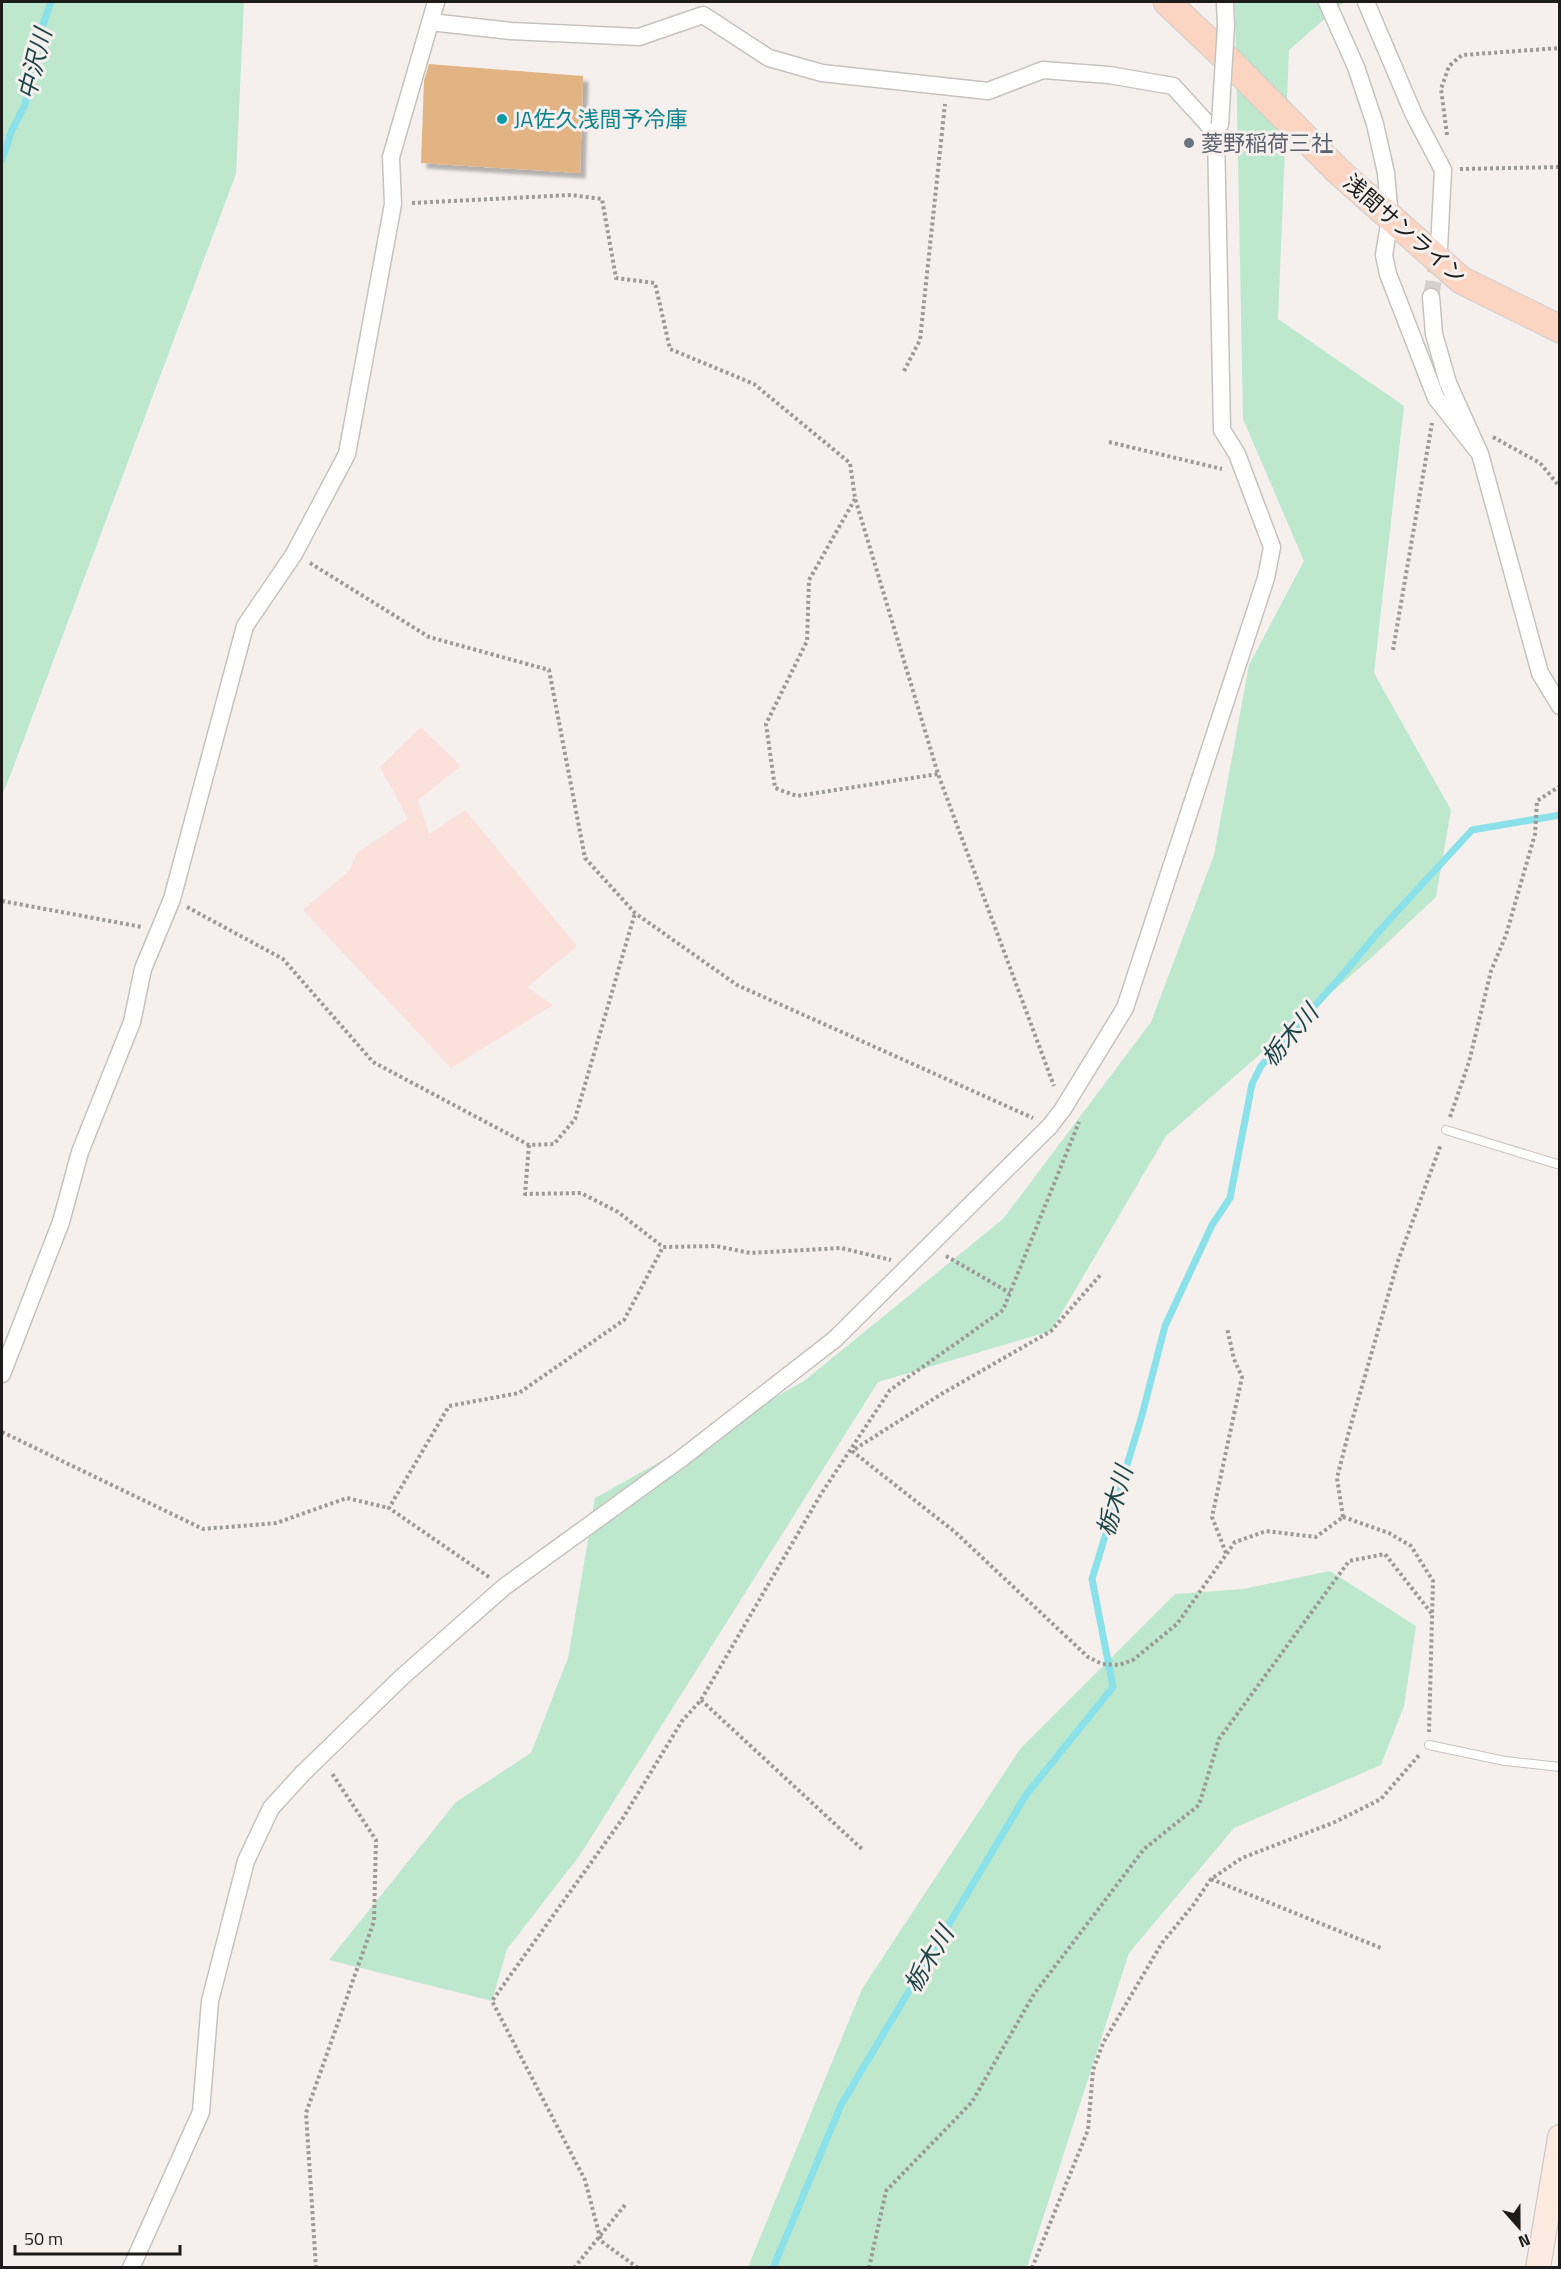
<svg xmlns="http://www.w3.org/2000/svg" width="1561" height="2269" font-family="'Titillium Web','Noto Sans JP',sans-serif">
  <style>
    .industrial { fill: #fbe0dc }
    .green { fill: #bde8ce }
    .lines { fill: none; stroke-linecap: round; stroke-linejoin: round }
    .stream { stroke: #8be1e9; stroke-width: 7 }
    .building { fill: #e3b483; filter: url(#shadow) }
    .street-tunnel { stroke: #d5d0ce; stroke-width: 16; stroke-dasharray: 16 8; stroke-linecap: butt }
    .lane-casing { stroke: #c6c2bf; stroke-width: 10 }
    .street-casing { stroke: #c6c2bf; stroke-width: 19 }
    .secondary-casing { stroke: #c6c2bf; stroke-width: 26 }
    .primary-casing { stroke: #cdcdcd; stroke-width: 29 }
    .path { stroke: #9c9997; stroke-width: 4; stroke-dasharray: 3 3; stroke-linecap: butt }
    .lane { stroke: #fff; stroke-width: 8 }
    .street { stroke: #fff; stroke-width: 16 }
    .secondary { stroke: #fdeae0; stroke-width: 24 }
    .primary { stroke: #fbd5c1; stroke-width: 27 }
    .street-bridge-casing { stroke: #c6c2bf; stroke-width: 19; stroke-linecap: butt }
    .street-bridge { stroke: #fff; stroke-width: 16 }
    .culture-dot { fill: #0f9aa8; stroke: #f5f0ed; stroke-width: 2 }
    .worship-dot { fill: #6b7280; stroke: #f5f0ed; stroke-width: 2 }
    .labels { text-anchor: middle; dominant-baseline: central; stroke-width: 6; stroke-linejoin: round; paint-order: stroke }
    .culture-label { font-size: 22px; fill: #0d838f; stroke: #f5f0ed; text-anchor: start }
    .worship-label { font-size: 22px; fill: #5b616d; stroke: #f5f0ed; text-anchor: start }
    .street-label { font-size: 22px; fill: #1d1c1b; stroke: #f5f0ed }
    .water-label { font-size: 24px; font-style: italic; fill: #1c4548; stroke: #f5f0ed }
  </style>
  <defs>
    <filter id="shadow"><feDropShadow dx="5.5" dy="5.5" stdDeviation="1.5" flood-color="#0004"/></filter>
  </defs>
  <rect width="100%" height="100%" fill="#f5f0ed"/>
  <path class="industrial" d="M 421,727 L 461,766 L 418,800 L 429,834 L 465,810 L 577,946 L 527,987 L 553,1005 L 451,1068 L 303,910 L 350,870 L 357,853 L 408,819 L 380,767 Z"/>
  <path class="green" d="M 2,2 L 244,2 L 236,174 L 7,784 L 2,794 Z
    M 1235,2 L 1344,2 L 1289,50 L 1278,319 L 1404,406 L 1374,673 L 1451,810 L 1436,897 L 1371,958 L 1166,1136 L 1051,1331 L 878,1382 L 580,1855 L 507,1949 L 492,2001 L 329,1960 L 456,1802 L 531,1753 L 568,1658 L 595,1498 L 804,1381 L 1003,1219 L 1151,1022 L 1214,855 L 1249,665 L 1304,561 L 1243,419 Z
    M 1330,1571 L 1416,1626 L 1404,1706 L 1381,1765 L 1234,1828 L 1129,1953 L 1027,2267 L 748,2267 L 862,1989 L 1020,1749 L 1175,1594 L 1243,1589 Z"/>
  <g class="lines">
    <path class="stream" d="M 2,160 L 12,130 L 25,105 L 34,50 L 51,2
      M 773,2268 L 841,2105 L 1026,1795 L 1113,1687 L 1092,1579 L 1141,1419 L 1165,1326 L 1212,1225 L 1230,1198 L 1252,1084 L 1261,1066 L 1345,972 L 1381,929 L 1472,830 L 1560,815"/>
  </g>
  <path class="building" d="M 429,64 L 583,76 L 580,173 L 421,163 L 424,81 Z"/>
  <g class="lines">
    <path class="street-tunnel" d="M 1431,297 L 1438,255"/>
    <g class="lane-casing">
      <path id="lane" d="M 1446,1130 L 1560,1165
        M 1429,1745 L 1505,1761 L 1560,1767"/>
    </g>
    <g class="street-casing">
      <path id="street" d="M 1225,2 L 1226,26
        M 1327,2 L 1356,67 L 1375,124 L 1386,173 L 1390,218 L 1384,255 L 1388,274 L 1436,398 L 1480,454
        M 1366,2 L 1414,115 L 1443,170 L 1439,248
        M 430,22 L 511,31 L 639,37 L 703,15 L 769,58 L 822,73 L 988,91 L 1043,70 L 1109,75 L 1173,86 L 1216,133
        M 1431,297 L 1434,334 L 1448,383 L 1480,454 L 1540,673 L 1560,706
        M 2,1374 L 61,1222 L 80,1152 L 132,1022 L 143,969 L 172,899 L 245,626 L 294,554 L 347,454 L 393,204 L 391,157 L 436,2
        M 131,2268 L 201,2112 L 210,2001 L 246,1861 L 271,1808 L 303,1773 L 402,1677 L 504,1587 L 682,1458 L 835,1339 L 1050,1126 L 1063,1109 L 1125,1008 L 1266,578 L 1272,547 L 1237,454 L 1222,430 L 1216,133 L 1220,124"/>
    </g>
    <g class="secondary-casing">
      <path id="secondary" d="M 1538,2268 L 1560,2137"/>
    </g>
    <g class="primary-casing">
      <path id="primary" d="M 1167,2 L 1224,56 L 1338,171 L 1461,280 L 1560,329"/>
    </g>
    <path class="path" d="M 1447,135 L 1441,89 L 1449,66 L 1462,55 L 1560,48
      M 1460,169 L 1560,167
      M 412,203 L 571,195 L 602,199 L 616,278 L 655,283 L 670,349 L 754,384 L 850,463 L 855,498 L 938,774 L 1054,1086
      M 904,371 L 920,340 L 945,104
      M 1493,437 L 1540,463 L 1560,487
      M 1109,442 L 1222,469
      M 855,499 L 809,580 L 807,641 L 766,724 L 775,788 L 797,796 L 938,774
      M 310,563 L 429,637 L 549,670 L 585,858 L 635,913 L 737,985 L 1033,1118
      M 1393,650 L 1432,423
      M 2,901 L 142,927
      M 187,907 L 283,959 L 373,1062 L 529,1145 L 554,1144 L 575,1119 L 635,913
      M 1450,1117 L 1469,1062 L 1491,971 L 1506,935 L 1535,834 L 1537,801 L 1560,786
      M 529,1145 L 525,1194 L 581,1193 L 618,1212 L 663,1247 L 716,1246 L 750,1253 L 841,1248 L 891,1260
      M 946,1256 L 1010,1293
      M 2,1432 L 203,1529 L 276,1523 L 347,1498 L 389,1508
      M 855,1449 L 943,1393 L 1051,1331 L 1102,1273
      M 852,1451 L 955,1532 L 1088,1657 L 1102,1664 L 1119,1665 L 1133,1660 L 1177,1624 L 1235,1542 L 1266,1531 L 1316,1537 L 1343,1517
      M 1343,1517 L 1389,1533 L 1411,1546 L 1433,1581 L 1429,1732
      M 1343,1517 L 1337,1478 L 1348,1435 L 1398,1261 L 1441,1144
      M 1226,1553 L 1212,1517 L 1242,1377 L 1234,1359 L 1227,1328
      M 489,1577 L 389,1508 L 449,1406 L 519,1393 L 624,1320 L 663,1247
      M 701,1700 L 863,1850
      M 1211,1879 L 1381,1948
      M 316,2268 L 306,2113 L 374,1921 L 376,1840 L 331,1772
      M 574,2268 L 625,2205
      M 638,2268 L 601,2241 L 585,2180 L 492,2001 L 623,1818 L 682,1721 L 701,1700 L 821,1494 L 890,1390 L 1003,1310 L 1079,1122
      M 869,2268 L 886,2191 L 972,2102 L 1034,1994 L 1144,1849 L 1199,1805 L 1219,1739 L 1349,1561 L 1385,1554 L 1432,1614
      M 1032,2268 L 1088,2130 L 1093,2070 L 1103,2043 L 1162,1943 L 1194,1904 L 1211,1879 L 1242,1858 L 1335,1822 L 1381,1799 L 1420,1754"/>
    <use href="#lane" class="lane"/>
    <use href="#street" class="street"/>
    <use href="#secondary" class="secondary"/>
    <use href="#primary" class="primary"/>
    <g class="street-bridge-casing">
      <path id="street-bridge" d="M 1220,124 L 1226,26"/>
    </g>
    <use href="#street-bridge" class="street-bridge"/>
  </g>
  <circle class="culture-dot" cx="502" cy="119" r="6"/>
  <circle class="worship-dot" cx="1189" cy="143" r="6"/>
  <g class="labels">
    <g class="culture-label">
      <text x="514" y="119">JA佐久浅間予冷庫</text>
    </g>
    <g class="worship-label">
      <text x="1201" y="143">菱野稲荷三社</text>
    </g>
    <g class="street-label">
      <text transform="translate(1405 229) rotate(41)">浅間サンライン</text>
    </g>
    <g class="water-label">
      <text transform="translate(34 64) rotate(-76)">中沢川</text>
      <text transform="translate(1289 1035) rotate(-49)">栃木川</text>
      <text transform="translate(1114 1501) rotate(-74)">栃木川</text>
      <text transform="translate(928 1959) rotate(-59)">栃木川</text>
    </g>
  </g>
  <rect width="1561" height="2269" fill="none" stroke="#1d1c1b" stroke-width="6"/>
  <g transform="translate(1519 2227) rotate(159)" stroke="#f5f0ed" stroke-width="4.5" paint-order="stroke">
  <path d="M0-4.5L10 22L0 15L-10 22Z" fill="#1d1c1b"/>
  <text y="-9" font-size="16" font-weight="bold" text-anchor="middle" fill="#1d1c1b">N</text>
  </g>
  <path d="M15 2245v9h165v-9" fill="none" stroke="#1d1c1b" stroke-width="3"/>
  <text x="24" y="2245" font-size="18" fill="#1d1c1b" stroke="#f5f0ed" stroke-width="4.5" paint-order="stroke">50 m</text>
</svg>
